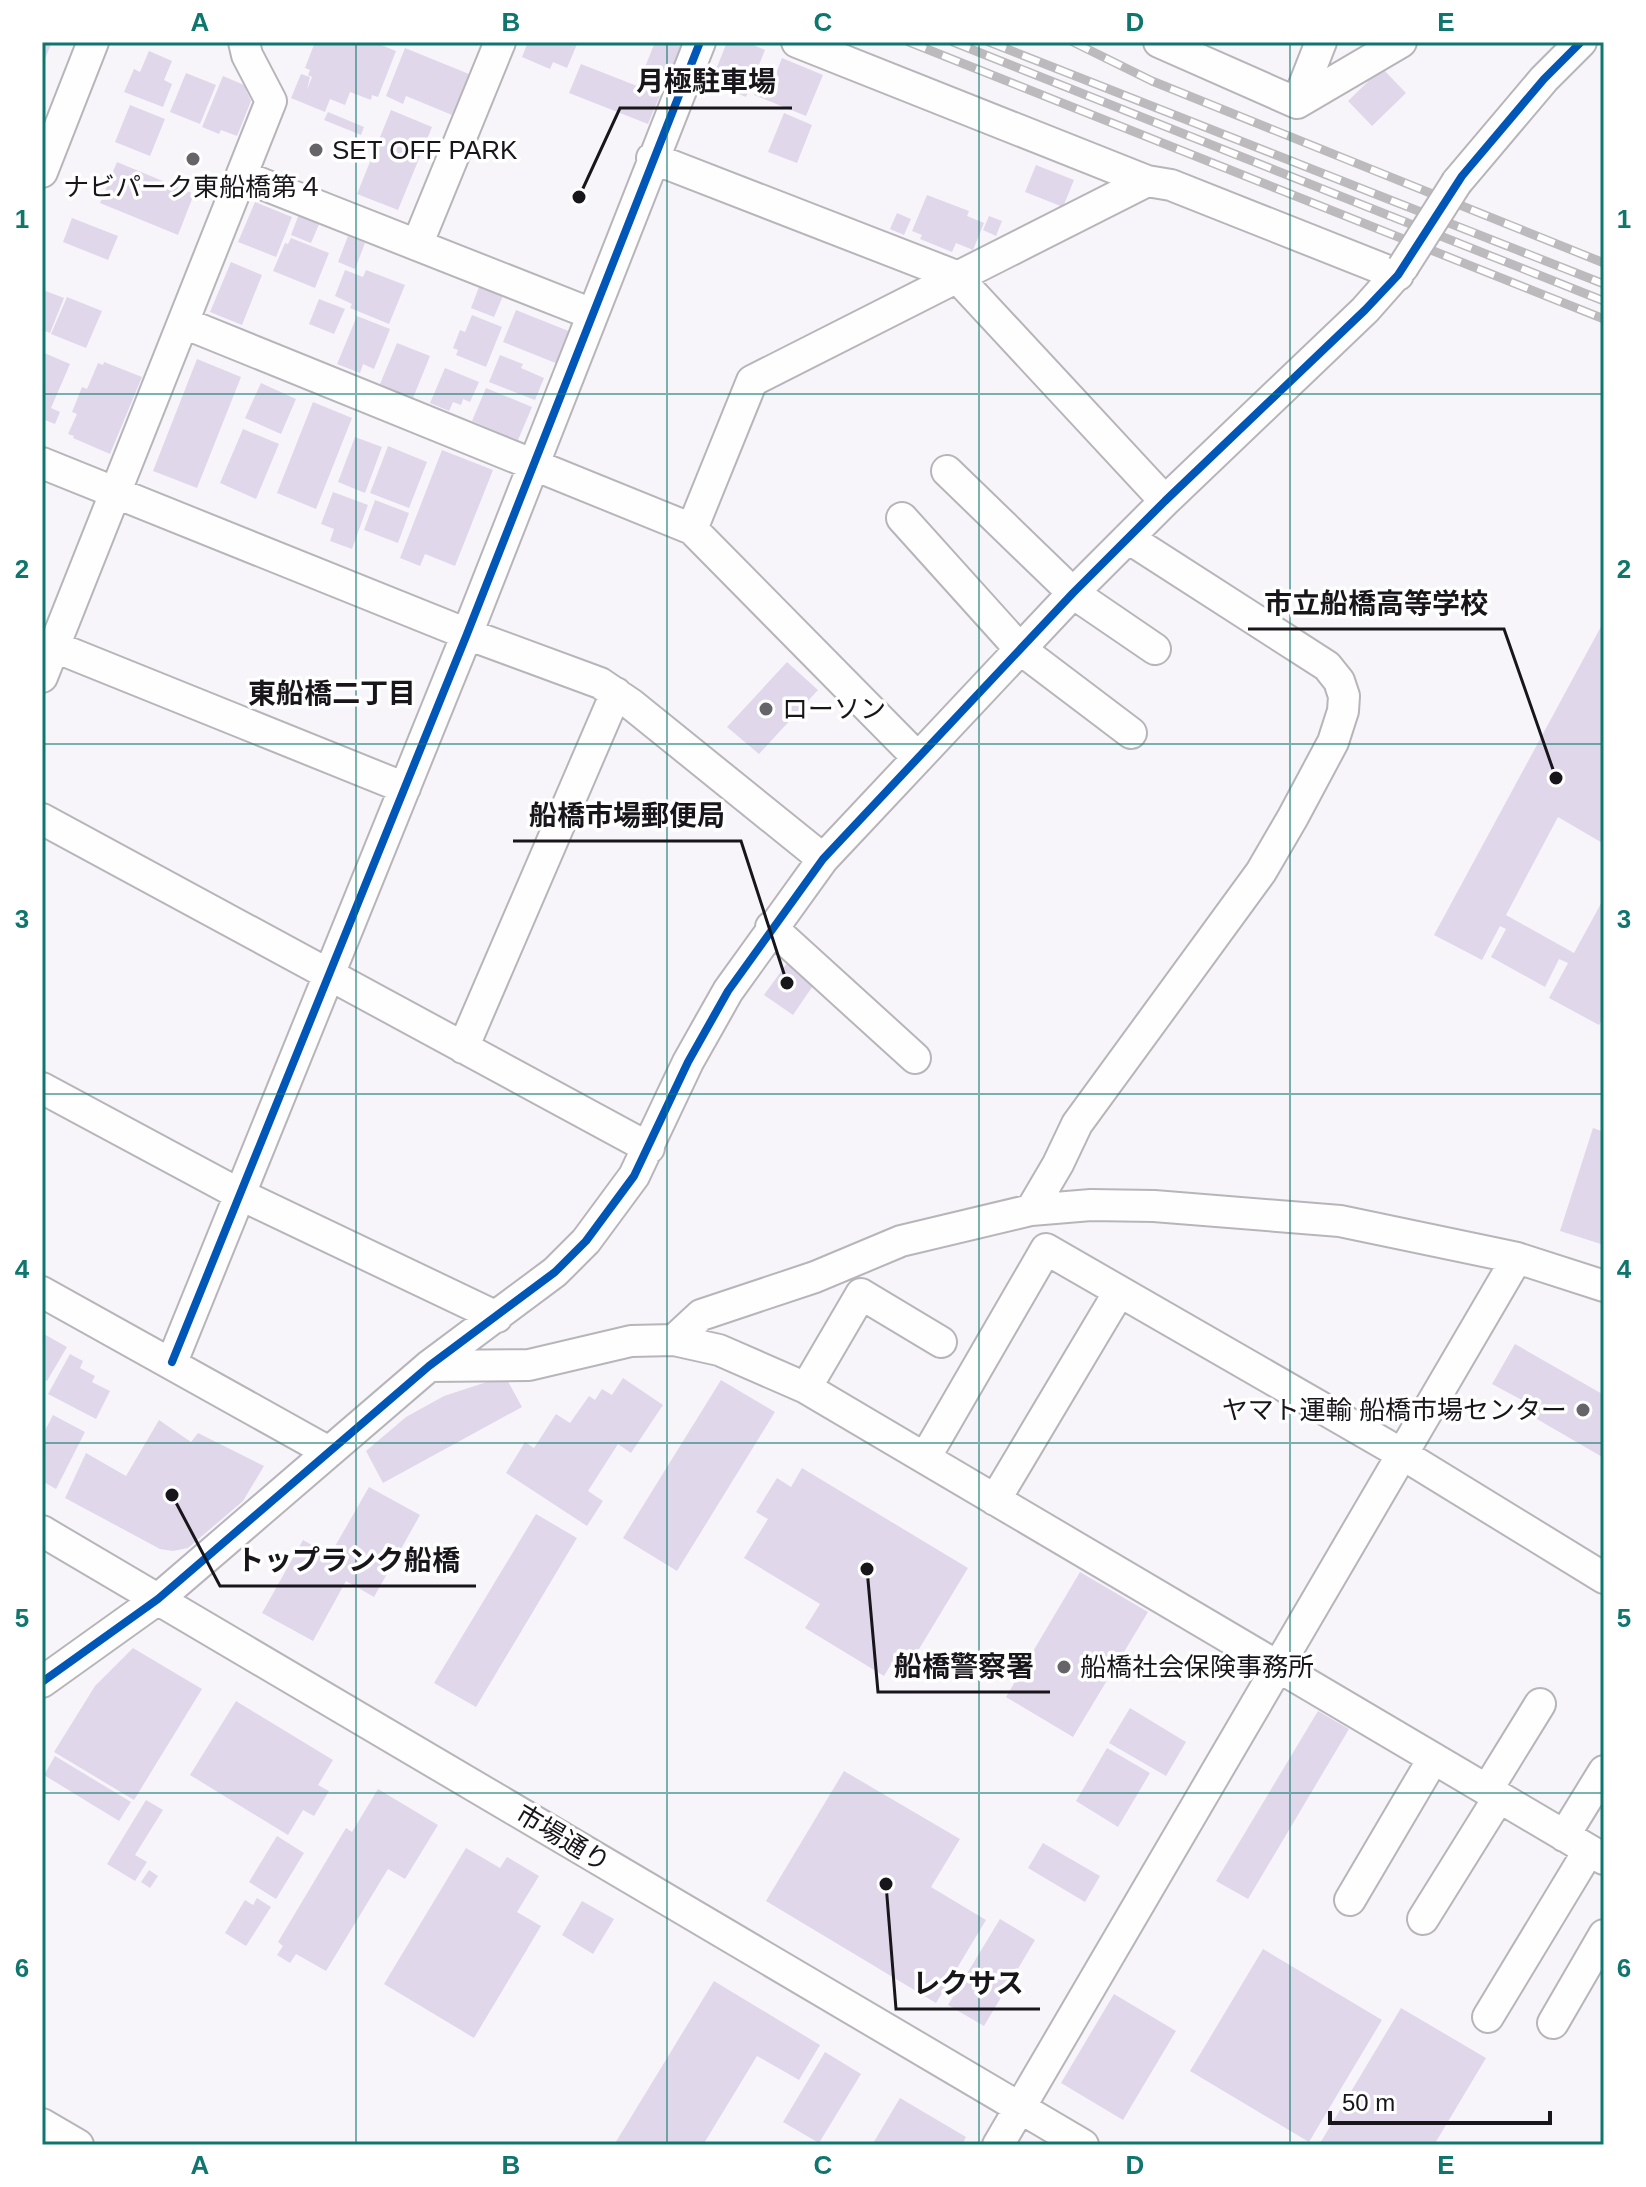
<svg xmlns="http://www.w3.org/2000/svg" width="1646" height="2187" font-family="Arial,'Noto Sans JP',sans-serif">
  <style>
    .building { fill: #e0d7ea }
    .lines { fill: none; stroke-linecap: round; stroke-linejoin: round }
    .minor-casing { stroke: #b8b5ba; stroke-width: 34 }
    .minor { stroke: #fefefe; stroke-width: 30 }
    .rail-casing { stroke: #bcbabc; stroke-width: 9 }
    .rail { stroke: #fff; stroke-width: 6; stroke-dasharray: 18; stroke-linecap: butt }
    .minor-bridge-casing { stroke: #b8b5ba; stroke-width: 34; stroke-linecap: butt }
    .minor-bridge { stroke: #fefefe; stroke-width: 30 }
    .cycleway-casing { stroke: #fff; stroke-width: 13 }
    .cycleway { stroke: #0057b8; stroke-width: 8 }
    .grid { fill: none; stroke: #0f766e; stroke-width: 2; stroke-opacity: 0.55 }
    .poi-dot { fill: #666369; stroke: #fff; stroke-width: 3 }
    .labels { text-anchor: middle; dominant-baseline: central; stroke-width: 7; stroke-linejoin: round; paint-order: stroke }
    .poi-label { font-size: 26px; fill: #18151b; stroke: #fff; text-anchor: start }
    .street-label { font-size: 26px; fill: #18151b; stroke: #fff }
    .neighbourhood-label { font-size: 28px; font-weight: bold; fill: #18151b; stroke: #fff }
    .leader { fill: none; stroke: #18151b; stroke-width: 3 }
    .callout-dot { fill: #18151b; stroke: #fff; stroke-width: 3 }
    .callout-label { font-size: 28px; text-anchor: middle; font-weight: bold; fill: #18151b; stroke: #fff; stroke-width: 7; stroke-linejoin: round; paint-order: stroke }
    .neatline { fill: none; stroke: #0f766e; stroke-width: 3 }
    .grid-label { font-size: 26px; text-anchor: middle; font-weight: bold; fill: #0f766e }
  </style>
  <rect width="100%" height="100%" fill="#f7f5fa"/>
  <path class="building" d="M 42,42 L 52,42 L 42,66 Z
    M 315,42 L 374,42 L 396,51 L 378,97 L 372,95 L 371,100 L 350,92 L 345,105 L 330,99 L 325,112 L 291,98 L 301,74 L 310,77 L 307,90 L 312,77 L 308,75 L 310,70 L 305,68 Z
    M 528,42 L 578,42 L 567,68 L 553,62 L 550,69 L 522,57 Z
    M 655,42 L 684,42 L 668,82 L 643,72 Z
    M 727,42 L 746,42 L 765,50 L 746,97 L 711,82 Z
    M 405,48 L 469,74 L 452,115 L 406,96 L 403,104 L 386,96 Z
    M 149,51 L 172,61 L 164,80 L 172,84 L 163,107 L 124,92 L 134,69 L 140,72 Z
    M 782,58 L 823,75 L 806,116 L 754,95 L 763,74 L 774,79 Z
    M 581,64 L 660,95 L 648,124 L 569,93 Z
    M 1382,68 L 1406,93 L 1372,126 L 1348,101 Z
    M 186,73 L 216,85 L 200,124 L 170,112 Z
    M 223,76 L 244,85 L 251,101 L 237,136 L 221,130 L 219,134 L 202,127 Z
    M 130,105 L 165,119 L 150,156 L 115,142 Z
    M 391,110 L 432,127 L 398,210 L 357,194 Z
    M 328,112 L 364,127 L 361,135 L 324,120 Z
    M 784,113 L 812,125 L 797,163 L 768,152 Z
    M 117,162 L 194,194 L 178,235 L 100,203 Z
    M 1036,165 L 1074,180 L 1063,207 L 1025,192 Z
    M 927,195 L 969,211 L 967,216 L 984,223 L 973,250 L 956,243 L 952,252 L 920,239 L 922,235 L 912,231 Z
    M 255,202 L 292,217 L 276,257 L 238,242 Z
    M 897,213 L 911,219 L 904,235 L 890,229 Z
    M 299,214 L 320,222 L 311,243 L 291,235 Z
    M 989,216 L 1002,221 L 996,236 L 983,230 Z
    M 72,218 L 118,236 L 108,260 L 63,242 Z
    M 348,236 L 365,243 L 355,269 L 338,262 Z
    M 291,238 L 329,253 L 315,288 L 273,271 L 285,243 L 288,244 Z
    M 231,262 L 262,275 L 242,325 L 210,312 Z
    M 345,270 L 363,277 L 366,270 L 405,285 L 389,324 L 350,308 L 352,304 L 335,296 Z
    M 479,287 L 503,296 L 494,317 L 471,308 Z
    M 43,290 L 64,298 L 50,333 L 42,330 Z
    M 67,297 L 102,311 L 86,348 L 51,334 Z
    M 319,299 L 345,309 L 334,334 L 309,324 Z
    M 516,310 L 571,332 L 558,364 L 503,342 Z
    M 472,315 L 502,327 L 486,367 L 456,355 L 458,350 L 453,348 L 460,330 L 465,332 Z
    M 357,316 L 390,329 L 374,369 L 363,364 L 360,373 L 337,364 Z
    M 397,343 L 430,356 L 413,398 L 380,384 Z
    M 42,352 L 70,364 L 51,408 L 60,412 L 55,424 L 42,419 Z
    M 500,355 L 523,364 L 521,368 L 544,378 L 535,400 L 489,382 Z
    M 197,359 L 241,377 L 197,488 L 153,471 Z
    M 104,362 L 142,377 L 110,454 L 73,438 L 74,436 L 68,434 L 77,414 L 72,412 L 82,387 L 87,389 L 98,363 L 103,365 Z
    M 445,368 L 479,382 L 470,402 L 463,399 L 461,405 L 453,402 L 449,411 L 430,403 Z
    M 261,383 L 296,399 L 281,434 L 245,418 Z
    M 486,388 L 532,407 L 518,440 L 472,421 Z
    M 313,402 L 352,418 L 316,509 L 277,493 Z
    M 243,429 L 279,444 L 256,499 L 220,483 Z
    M 355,437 L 382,447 L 365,493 L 338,482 Z
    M 388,446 L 427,462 L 409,508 L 370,493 Z
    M 442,450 L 493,470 L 455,566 L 425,554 L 420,566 L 400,558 Z
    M 333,492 L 368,505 L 352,549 L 330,541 L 334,529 L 321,524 Z
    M 375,500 L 409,513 L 398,543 L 364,530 Z
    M 1604,621 L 1604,844 L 1558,817 L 1506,915 L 1574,953 L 1604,898 L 1604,1016 L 1599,1025 L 1549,998 L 1568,963 L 1559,959 L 1545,987 L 1491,957 L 1506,929 L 1500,926 L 1482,960 L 1434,935 Z
    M 787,662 L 818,690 L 759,754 L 727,727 Z
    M 792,956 L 821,974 L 793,1015 L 764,995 Z
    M 1593,1128 L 1604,1132 L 1604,1245 L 1560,1231 Z
    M 42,1333 L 67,1347 L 47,1381 L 42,1378 Z
    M 1515,1344 L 1604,1395 L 1604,1458 L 1530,1415 L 1535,1407 L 1492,1384 Z
    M 70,1354 L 83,1361 L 80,1368 L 95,1376 L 92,1382 L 110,1391 L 96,1419 L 48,1394 Z
    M 505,1376 L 522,1407 L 383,1483 L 366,1451 L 406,1417 L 444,1396 Z
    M 623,1378 L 663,1405 L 631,1453 L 618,1444 L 588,1491 L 603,1501 L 587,1526 L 506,1473 L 525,1442 L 534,1448 L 556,1414 L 570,1423 L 589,1396 L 595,1400 L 602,1389 L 612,1395 Z
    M 721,1380 L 775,1412 L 677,1571 L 623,1538 Z
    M 53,1415 L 85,1432 L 56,1489 L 42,1481 L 42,1436 Z
    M 159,1420 L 191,1442 L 198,1433 L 264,1466 L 243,1501 L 188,1548 L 173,1551 L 160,1549 L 65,1498 L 86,1453 L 126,1476 Z
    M 802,1468 L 968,1568 L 913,1659 L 899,1651 L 884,1676 L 805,1628 L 820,1604 L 744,1558 L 768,1519 L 756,1512 L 777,1478 L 791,1487 Z
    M 369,1487 L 420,1515 L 374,1597 L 346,1581 L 313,1641 L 262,1613 L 303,1540 L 330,1555 Z
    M 536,1514 L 577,1538 L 476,1707 L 434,1683 Z
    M 1080,1572 L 1148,1612 L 1073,1737 L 1006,1697 Z
    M 133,1648 L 202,1689 L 134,1800 L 54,1752 L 95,1686 Z
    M 236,1701 L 333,1760 L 318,1785 L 329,1791 L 314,1816 L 303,1810 L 288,1835 L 190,1775 Z
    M 1130,1708 L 1186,1742 L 1166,1776 L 1109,1743 Z
    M 1318,1711 L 1349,1729 L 1248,1899 L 1216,1881 Z
    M 1107,1748 L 1150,1773 L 1118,1827 L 1076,1801 Z
    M 55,1756 L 131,1802 L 119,1821 L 44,1775 Z
    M 844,1771 L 960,1839 L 931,1887 L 986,1920 L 936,2003 L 766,1901 Z
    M 378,1789 L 438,1825 L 405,1879 L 388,1869 L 326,1971 L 296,1954 L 290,1963 L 277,1955 L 283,1946 L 278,1942 L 346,1828 L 352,1832 Z
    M 146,1800 L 163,1810 L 135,1855 L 147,1862 L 135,1881 L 107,1864 Z
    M 277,1836 L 304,1853 L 276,1899 L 249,1882 Z
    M 1043,1843 L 1100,1876 L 1085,1902 L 1028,1868 Z
    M 466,1848 L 500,1868 L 507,1857 L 539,1876 L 517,1912 L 541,1926 L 474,2038 L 384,1984 Z
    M 149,1870 L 158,1876 L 150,1888 L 141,1882 Z
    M 257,1898 L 271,1907 L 246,1946 L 225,1933 L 245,1900 L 253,1905 Z
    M 582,1901 L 614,1919 L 593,1954 L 562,1935 Z
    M 1000,1919 L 1035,1940 L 984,2026 L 948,2005 Z
    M 1263,1949 L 1382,2020 L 1309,2142 L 1190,2071 Z
    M 714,1981 L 820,2045 L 799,2080 L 757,2056 L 703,2145 L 614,2145 Z
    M 1114,1994 L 1176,2031 L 1123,2120 L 1061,2083 Z
    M 1401,2008 L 1486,2058 L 1434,2145 L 1319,2145 Z
    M 825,2052 L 861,2074 L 819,2143 L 783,2122 Z
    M 900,2098 L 966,2137 L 962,2145 L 872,2145 Z"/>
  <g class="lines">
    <g class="minor-casing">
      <path id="minor" d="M 797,42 L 1147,181 L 1171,185 L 1398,275
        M 1159,42 L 1297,103 L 1321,42
        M 1297,103 L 1401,42
        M 652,158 L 956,276 L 1165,501
        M 42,172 L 93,42
        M 242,176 L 592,314
        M 1457,182 L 1544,79 L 1581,42
        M 417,245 L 500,42
        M 184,323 L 692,529 L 918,758
        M 42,463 L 467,634 L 600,683 L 631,704 L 823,859
        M 947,471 L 1073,593 L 1155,649
        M 902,518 L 1020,649 L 1131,733
        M 692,529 L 752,381 L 1147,181
        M 55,647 L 405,788
        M 42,677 L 271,101 L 247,55 L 244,42
        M 42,819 L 649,1148
        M 771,927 L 915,1058
        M 463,1048 L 616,693
        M 42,1088 L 241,1195 L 497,1317
        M 1031,1210 L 1058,1164 L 1077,1124 L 1261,872 L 1293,817 L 1333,742 L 1343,711 L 1344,696 L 1339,681 L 1327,666 L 1128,538
        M 42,1292 L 329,1452
        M 674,1340 L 701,1315 L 815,1277 L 901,1241 L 1031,1210 L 1091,1205 L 1154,1206 L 1340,1221 L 1517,1258 L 1604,1286
        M 172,1362 L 467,634 L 700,42
        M 429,1366 L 529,1365 L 631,1341 L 674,1340 L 719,1350 L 806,1388 L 1604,1859
        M 806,1388 L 861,1294 L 941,1342
        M 925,1458 L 1046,1249 L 1402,1454 L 1604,1578
        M 995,1500 L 1119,1292
        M 42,1531 L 1083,2145
        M 42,1682 L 158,1599 L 429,1366 L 555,1272 L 586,1241 L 634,1176 L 688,1062 L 728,991 L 823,859 L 1073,593 L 1165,501 L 1365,310 L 1403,267
        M 1487,1790 L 1540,1704
        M 1564,1836 L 1604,1771
        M 1350,1900 L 1433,1759
        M 1423,1919 L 1499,1797
        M 1488,2017 L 1589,1850
        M 1553,2023 L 1604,1935
        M 42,2124 L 78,2145
        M 998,2145 L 1517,1258"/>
    </g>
    <use href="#minor" class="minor"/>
    <g class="rail-casing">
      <path id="rail" d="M 909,42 L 1604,319
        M 953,42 L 1604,301
        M 989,42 L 1604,284
        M 1073,42 L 1152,81 L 1604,263"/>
    </g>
    <use href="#rail" class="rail"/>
    <g class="minor-bridge-casing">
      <path id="minor-bridge" d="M 1403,267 L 1457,182"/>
    </g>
    <use href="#minor-bridge" class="minor-bridge"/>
    <g class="cycleway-casing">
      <path id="cycleway" d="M 172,1362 L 467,634 L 700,42
        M 42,1682 L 158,1599 L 429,1366 L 555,1272 L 586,1241 L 634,1176 L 688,1062 L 728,991 L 823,859 L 1073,593 L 1165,501 L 1365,310 L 1398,275 L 1462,176 L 1544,79 L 1581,42"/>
    </g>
    <use href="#cycleway" class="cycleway"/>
  </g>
  <path class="grid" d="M 356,42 L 356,2145M 667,42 L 667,2145M 979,42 L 979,2145M 1290,42 L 1290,2145M 42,394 L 1604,394M 42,744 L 1604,744M 42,1094 L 1604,1094M 42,1443 L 1604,1443M 42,1793 L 1604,1793"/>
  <g class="poi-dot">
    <circle cx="316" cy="150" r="8"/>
    <circle cx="193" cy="159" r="8"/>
    <circle cx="766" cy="709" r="8"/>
    <circle cx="1583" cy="1410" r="8"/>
    <circle cx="1064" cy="1667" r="8"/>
  </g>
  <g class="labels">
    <g class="poi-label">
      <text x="332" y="150">SET OFF PARK</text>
      <text x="193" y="187" text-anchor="middle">ナビパーク東船橋第４</text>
      <text x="782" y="709">ローソン</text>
      <text x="1567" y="1410" text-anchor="end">ヤマト運輸 船橋市場センター</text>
      <text x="1080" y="1667">船橋社会保険事務所</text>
    </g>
    <g class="street-label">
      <text transform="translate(563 1838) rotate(31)">市場通り</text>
    </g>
    <g class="neighbourhood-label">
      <text x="332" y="693">東船橋二丁目</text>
    </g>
  </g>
  <path class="leader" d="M579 197L620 108H792M1556 778L1504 629H1248M787 983L741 841H513M172 1495L220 1586H476M867 1569L878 1692H1050M886 1884L896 2009H1040"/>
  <g class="callout-dot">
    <circle cx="579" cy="197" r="8"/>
    <circle cx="1556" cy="778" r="8"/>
    <circle cx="787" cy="983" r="8"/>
    <circle cx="172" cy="1495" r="8"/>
    <circle cx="867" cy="1569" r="8"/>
    <circle cx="886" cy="1884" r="8"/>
  </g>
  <g class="callout-label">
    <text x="706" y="91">月極駐車場</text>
    <text x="1376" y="613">市立船橋高等学校</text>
    <text x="627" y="825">船橋市場郵便局</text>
    <text x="348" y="1570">トップランク船橋</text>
    <text x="964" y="1676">船橋警察署</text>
    <text x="968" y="1993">レクサス</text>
  </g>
  <rect width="1646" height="2187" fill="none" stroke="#ffffff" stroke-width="88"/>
  <path d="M1330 2111v12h220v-12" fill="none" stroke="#18151b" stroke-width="4"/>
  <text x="1342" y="2111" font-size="24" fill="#18151b" stroke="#ffffff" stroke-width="6" paint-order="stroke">50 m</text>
  <rect x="44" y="44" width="1558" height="2099" class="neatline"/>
  <g class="grid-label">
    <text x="200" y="31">A</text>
    <text x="511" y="31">B</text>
    <text x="823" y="31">C</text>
    <text x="1135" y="31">D</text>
    <text x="1446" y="31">E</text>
    <text x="22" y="228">1</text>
    <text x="1624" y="228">1</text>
    <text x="22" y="578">2</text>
    <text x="1624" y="578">2</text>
    <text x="22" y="928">3</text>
    <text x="1624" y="928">3</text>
    <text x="22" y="1278">4</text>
    <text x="1624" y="1278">4</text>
    <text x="22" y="1627">5</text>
    <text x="1624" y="1627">5</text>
    <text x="22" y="1977">6</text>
    <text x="1624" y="1977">6</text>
    <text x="200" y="2174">A</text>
    <text x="511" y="2174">B</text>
    <text x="823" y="2174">C</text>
    <text x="1135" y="2174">D</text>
    <text x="1446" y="2174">E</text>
  </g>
</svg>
